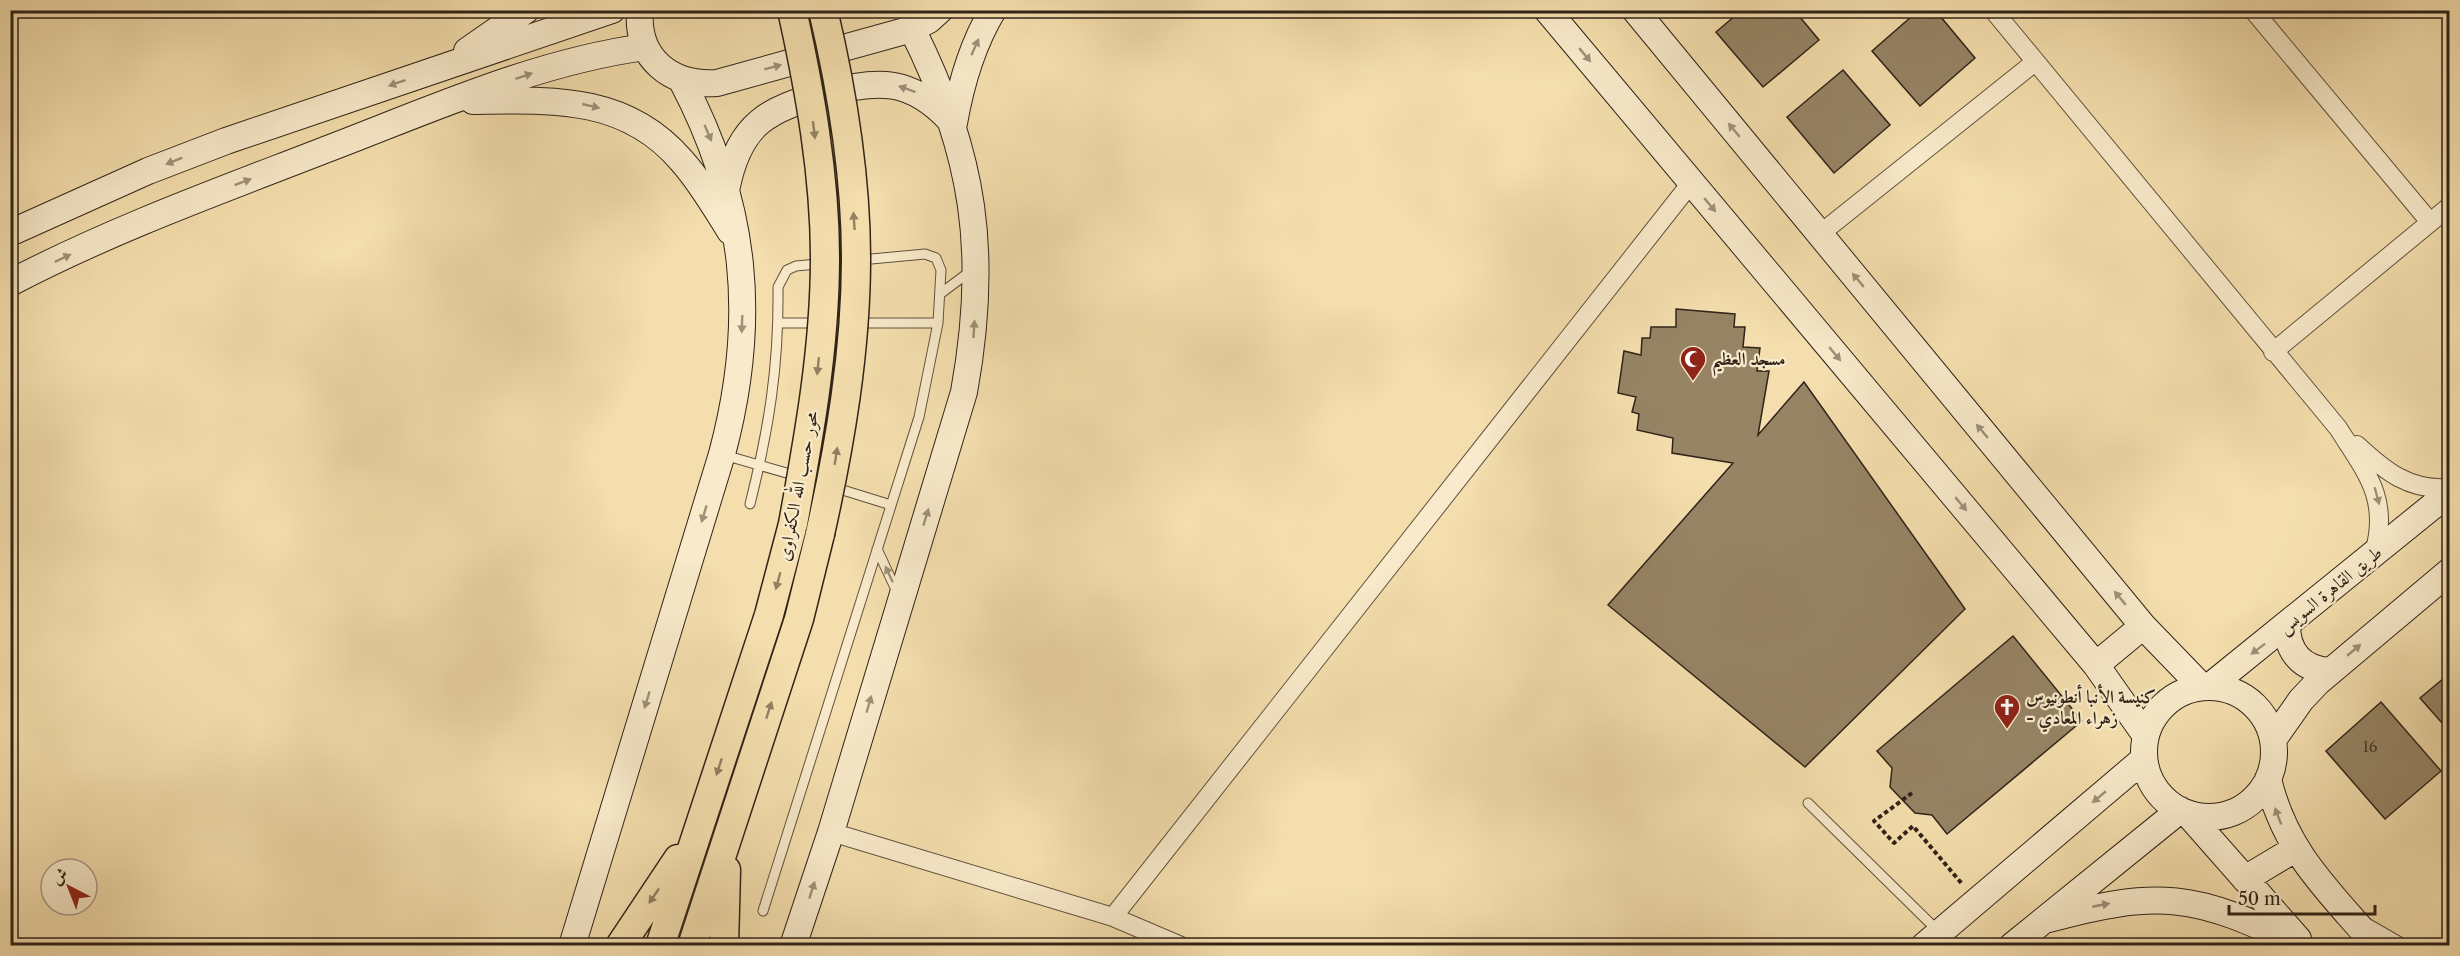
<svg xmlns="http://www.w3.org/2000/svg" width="2460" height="956" font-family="'Libre Caslon Text',Amiri,serif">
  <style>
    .building { fill: #968465; stroke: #302318; stroke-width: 1.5 }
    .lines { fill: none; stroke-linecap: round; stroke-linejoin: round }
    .lane-casing { stroke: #61523d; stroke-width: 11 }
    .street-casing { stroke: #61523d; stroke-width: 20 }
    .secondary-casing { stroke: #302318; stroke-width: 28 }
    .primary-casing { stroke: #302318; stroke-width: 31 }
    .path { stroke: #302318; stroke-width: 4; stroke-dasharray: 4.5 3; stroke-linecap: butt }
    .lane { stroke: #f8eaca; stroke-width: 9 }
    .street { stroke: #f8eaca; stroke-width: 18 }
    .secondary { stroke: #f8eaca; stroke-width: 26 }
    .primary { stroke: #f4dead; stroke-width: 28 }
    .primary-bridge-casing { stroke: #302318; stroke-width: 31; stroke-linecap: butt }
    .primary-bridge { stroke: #f4dead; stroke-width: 28 }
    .oneway { fill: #9e907a }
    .oneway2 { fill: #928062 }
    .labels { text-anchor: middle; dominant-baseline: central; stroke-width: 4.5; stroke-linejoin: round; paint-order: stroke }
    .number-label { font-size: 15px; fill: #4a3b2b }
    .poi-label { font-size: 18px; font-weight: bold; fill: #302318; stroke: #f8eaca; text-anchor: start }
    .street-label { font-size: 18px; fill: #302318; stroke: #f8eaca }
  </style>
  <rect width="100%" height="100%" fill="#f4dead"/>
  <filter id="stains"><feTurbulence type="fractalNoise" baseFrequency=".00333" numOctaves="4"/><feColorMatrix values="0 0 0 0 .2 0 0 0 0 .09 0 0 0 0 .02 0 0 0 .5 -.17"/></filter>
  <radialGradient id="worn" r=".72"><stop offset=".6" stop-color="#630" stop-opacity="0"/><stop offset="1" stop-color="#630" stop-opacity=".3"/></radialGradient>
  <path class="building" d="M 1742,10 L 1794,10 L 1819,40 L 1763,87 L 1716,32 Z
    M 1919,10 L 1935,10 L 1975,58 L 1920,106 L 1872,51 Z
    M 1843,70 L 1890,125 L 1834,173 L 1787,117 Z
    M 1676,309 L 1735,314 L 1734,327 L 1745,327 L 1743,347 L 1760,348 L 1757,371 L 1769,371 L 1758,435 L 1804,382 L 1965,609 L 1805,767 L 1608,605 L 1733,463 L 1672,453 L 1673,438 L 1637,430 L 1639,414 L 1632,412 L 1636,397 L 1618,393 L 1624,351 L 1641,355 L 1642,338 L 1650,338 L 1651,327 L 1676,327 Z
    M 2013,636 L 2082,721 L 1947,834 L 1932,815 L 1915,813 L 1890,787 L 1892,768 L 1877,751 Z
    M 2450,673 L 2450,732 L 2420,698 Z
    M 2381,702 L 2441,771 L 2385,819 L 2326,751 Z"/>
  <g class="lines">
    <g class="lane-casing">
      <path id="lane" d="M 940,294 L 972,270
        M 778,323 L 819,323
        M 857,323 L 938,323
        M 724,455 L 797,476
        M 833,487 L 891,505
        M 750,504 C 769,428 779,366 778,287 L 787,270 L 796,266 L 925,254 L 936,258 L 941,270 L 938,323 L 919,417 L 763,911
        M 877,549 L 898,594
        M 1808,803 L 1939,932"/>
    </g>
    <g class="street-casing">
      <path id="street" d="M 1993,10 L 2338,428 C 2366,472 2390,499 2374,553
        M 2253,10 L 2430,222
        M 1820,234 L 2035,62
        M 2273,352 L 2450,206
        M 2357,445 C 2385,471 2409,491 2450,488
        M 831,832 L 1113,917 L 1181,946
        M 1113,917 L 1691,183
        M 2365,927 L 2398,946"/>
    </g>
    <g class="secondary-casing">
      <path id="secondary" d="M 640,10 C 636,59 671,86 717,83 L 912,29 L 929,20 L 940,10
        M 1547,10 L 2096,665 L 2146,736
        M 1635,10 L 2143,626 L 2202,687
        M 467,51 L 526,10
        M 473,101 C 551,100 625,95 681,160 C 700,181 715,207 730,231
        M 954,123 C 961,83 972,45 993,10
        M 727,186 C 740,123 768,109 827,93 C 878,79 911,79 949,119
        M 10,233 L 148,171 L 226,141 L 612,10
        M 10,283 C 113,229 222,190 330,148 C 432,109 536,62 645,47
        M 2287,625 C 2287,652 2302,669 2329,671
        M 2096,665 L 2143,626
        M 2209,687 L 2450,492
        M2144 752a65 65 0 1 1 130 0a65 65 0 1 1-130 0Z
        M 2273,740 L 2301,700 L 2318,682 L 2450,571
        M 2268,779 C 2285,852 2329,891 2376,946
        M 2187,813 L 2298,939
        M 2245,879 L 2295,849
        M 2045,920 C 2159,889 2195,893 2301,946
        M 572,946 L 722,454 C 758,320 747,204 682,81
        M 793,946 L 831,832 L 964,392 C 989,255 975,154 912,29
        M 1924,946 L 2144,759
        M 2012,946 L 2180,810"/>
    </g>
    <g class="primary-casing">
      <path id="primary" d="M 620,946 L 678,859
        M 660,946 L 769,615 L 793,524
        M 692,946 L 799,619 L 820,534
        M 724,946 L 726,870"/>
    </g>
    <path class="path" d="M 1912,793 L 1874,821 L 1894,843 L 1913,826 L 1963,885"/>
    <use href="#lane" class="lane"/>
    <use href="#street" class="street"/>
    <use href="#secondary" class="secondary"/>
    <use href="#primary" class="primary"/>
    <g class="primary-bridge-casing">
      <path id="primary-bridge" d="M 792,10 C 810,91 825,176 825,258 C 825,348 809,436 793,524
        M 820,534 C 840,444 856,351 856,259 C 856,177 842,90 823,10"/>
    </g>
    <use href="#primary-bridge" class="primary-bridge"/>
  </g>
  <defs><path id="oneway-solid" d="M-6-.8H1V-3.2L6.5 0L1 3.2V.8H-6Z" transform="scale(1.5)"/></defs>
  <g class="oneway">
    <use href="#oneway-solid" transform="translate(975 47) rotate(-66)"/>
    <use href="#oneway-solid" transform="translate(1585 55) rotate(50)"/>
    <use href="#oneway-solid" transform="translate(773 67) rotate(-15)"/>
    <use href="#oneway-solid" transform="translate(524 76) rotate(-19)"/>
    <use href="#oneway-solid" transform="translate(397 83) rotate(161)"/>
    <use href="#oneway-solid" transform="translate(907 89) rotate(-160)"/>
    <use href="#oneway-solid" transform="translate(591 106) rotate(13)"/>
    <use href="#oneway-solid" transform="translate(1734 130) rotate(-130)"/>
    <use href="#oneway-solid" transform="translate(708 133) rotate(67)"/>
    <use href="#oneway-solid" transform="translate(174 161) rotate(158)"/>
    <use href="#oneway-solid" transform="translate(243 182) rotate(-21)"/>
    <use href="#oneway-solid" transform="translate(1710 205) rotate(50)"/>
    <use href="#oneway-solid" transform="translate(63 258) rotate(-25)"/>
    <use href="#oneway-solid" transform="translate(1858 280) rotate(-130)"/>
    <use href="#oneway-solid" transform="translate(742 324) rotate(92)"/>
    <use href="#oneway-solid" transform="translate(974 329) rotate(-86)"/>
    <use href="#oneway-solid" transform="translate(1835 354) rotate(50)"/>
    <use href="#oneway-solid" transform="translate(1982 431) rotate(-130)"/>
    <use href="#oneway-solid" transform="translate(2377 496) rotate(75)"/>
    <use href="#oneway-solid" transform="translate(1961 504) rotate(50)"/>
    <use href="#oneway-solid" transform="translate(704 514) rotate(107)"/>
    <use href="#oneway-solid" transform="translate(926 517) rotate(-73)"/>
    <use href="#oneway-solid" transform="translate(889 574) rotate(-115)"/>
    <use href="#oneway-solid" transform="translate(2120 598) rotate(-130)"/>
    <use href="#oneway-solid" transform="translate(2258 649) rotate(143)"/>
    <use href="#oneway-solid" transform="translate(2354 650) rotate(-40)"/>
    <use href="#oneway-solid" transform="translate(647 700) rotate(107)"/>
    <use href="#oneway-solid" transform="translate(869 704) rotate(-74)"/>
    <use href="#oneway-solid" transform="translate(2099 797) rotate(140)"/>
    <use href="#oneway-solid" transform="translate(2278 816) rotate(-111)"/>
    <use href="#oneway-solid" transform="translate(812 890) rotate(-72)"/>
    <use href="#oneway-solid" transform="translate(2101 905) rotate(-11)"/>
  </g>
  <g class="oneway2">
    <use href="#oneway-solid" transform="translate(814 130) rotate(83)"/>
    <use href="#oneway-solid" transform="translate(854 221) rotate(-94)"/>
    <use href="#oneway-solid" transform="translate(818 366) rotate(96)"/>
    <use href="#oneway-solid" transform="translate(836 456) rotate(-81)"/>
    <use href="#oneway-solid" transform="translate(778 581) rotate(105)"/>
    <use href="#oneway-solid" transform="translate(769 710) rotate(-72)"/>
    <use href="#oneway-solid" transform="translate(719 767) rotate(108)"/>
    <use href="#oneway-solid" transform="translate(654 896) rotate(124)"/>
  </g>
  <defs>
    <g id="mosque-pin" transform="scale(1.35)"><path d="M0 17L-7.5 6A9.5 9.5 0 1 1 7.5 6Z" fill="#8f2418" stroke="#f8eaca"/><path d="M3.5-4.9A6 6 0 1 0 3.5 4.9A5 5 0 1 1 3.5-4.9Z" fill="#fff"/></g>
    <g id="church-pin" transform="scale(1.35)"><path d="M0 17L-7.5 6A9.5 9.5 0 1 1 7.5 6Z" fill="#8f2418" stroke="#f8eaca"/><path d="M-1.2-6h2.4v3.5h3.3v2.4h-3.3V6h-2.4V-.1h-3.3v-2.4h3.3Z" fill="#fff"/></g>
  </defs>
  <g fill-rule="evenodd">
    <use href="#mosque-pin" x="1693" y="359"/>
    <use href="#church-pin" x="2007" y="707"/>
  </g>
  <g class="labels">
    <g class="number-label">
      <text x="2370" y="746">16</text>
    </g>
    <g class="poi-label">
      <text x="1712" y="359">مسجد العظيم</text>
      <text x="2026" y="697">كنيسة الأنبا أنطونيوس<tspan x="2026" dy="21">- زهراء المعادي</tspan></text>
    </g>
    <g class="street-label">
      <text transform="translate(798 486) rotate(-79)">محور حسب الله الكفراوى</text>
      <text transform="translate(2330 590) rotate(-39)">طريق القاهرة السويس</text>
    </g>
  </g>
  <rect width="2460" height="956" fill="none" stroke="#f4dead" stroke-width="36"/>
  <rect x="12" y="12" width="2436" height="932" fill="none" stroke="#302318" stroke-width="3"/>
  <rect x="18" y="18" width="2424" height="920" fill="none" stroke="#302318" stroke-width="1.5"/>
  <g transform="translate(69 887) rotate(318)"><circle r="28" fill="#f8eaca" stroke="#a89a83" stroke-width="1.5"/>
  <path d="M0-4.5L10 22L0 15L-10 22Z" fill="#8f2418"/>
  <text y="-9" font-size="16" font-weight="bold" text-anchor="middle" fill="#302318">ش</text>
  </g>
  <path d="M2229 905v9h146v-9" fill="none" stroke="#302318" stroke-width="3"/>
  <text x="2238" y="905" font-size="18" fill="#302318" stroke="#f8eaca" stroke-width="4.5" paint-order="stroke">50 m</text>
  <rect width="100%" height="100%" filter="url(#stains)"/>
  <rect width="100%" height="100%" fill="url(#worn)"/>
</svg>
